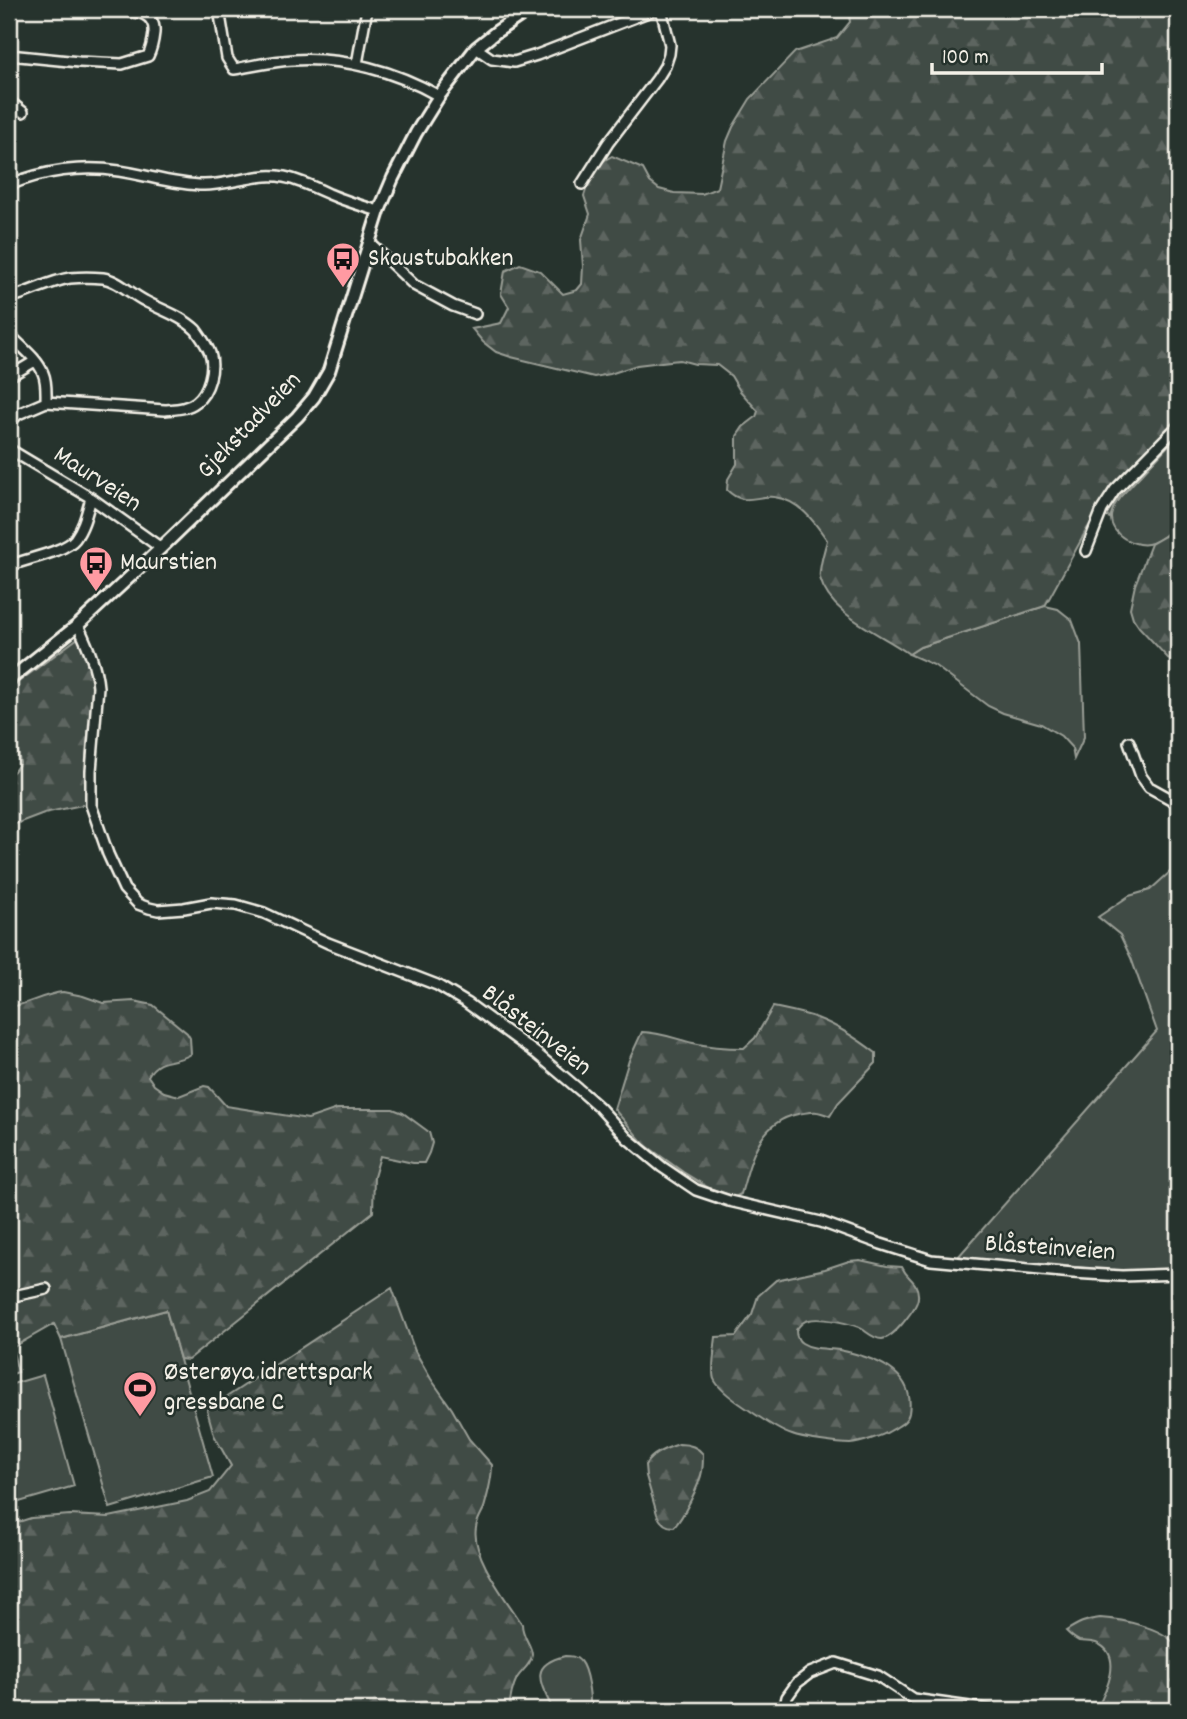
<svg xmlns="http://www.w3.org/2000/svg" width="1187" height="1719" font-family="Dekko,sans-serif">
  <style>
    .green { fill: #414b45; stroke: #9a9e96; stroke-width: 2 }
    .forest { fill: url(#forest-firs); stroke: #9a9e96; stroke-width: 2 }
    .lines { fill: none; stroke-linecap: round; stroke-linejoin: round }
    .minor-casing { stroke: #f4f1e8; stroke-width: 14 }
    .tertiary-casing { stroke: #f4f1e8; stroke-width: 16 }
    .minor { stroke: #26332d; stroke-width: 9 }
    .tertiary { stroke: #26332d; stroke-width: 10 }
    .labels { text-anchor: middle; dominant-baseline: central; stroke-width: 5; stroke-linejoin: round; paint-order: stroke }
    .poi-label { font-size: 26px; fill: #f4f1e8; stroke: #26332d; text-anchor: start }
    .street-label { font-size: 26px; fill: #f4f1e8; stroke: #26332d }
  </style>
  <defs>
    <pattern id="forest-firs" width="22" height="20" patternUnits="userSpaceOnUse" patternTransform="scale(1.75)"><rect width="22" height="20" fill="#414b45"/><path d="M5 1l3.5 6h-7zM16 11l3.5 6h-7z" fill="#5d6560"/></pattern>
  </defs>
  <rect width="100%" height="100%" fill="#26332d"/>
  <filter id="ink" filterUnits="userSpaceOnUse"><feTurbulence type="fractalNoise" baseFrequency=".0143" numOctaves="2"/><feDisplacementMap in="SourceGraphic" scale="14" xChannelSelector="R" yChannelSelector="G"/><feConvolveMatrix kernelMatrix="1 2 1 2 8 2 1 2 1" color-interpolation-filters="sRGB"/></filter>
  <g filter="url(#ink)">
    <path class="green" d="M 1178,435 L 1178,523 C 1171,531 1163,539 1152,543 C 1136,549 1110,535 1111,517 C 1111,509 1116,502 1120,497 Z
      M 1045,606 L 1058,609 L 1072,620 L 1081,644 L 1084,737 L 1074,759 L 1072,748 L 1061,736 L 1041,724 L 1003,713 L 988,706 L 934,665 L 909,654 L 920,647 Z
      M 1178,868 L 1178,1272 L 1106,1270 L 1045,1264 L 1023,1264 L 958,1257 L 1157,1031 L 1131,958 L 1120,935 L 1098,917 L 1129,896 L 1150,890 L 1171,871 Z
      M 166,1310 L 213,1477 L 110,1508 L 61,1339 Z
      M 43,1375 L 74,1486 L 9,1505 L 9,1385 Z
      M 565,1656 C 570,1656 576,1656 580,1661 C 587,1669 592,1700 589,1710 L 553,1710 C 541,1684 527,1665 565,1656 Z"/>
    <path class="forest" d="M 848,9 L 1178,9 L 1178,435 L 1120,497 L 1114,506 L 1110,518 L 1096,513 L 1045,606 L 920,647 L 909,654 C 881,633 830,616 820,578 C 818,569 825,549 827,540 C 814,521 799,500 774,497 C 755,495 744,507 727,490 L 728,479 L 737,464 L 737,436 L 743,427 L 756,417 L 758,411 L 740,391 L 731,376 L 717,365 L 695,364 L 680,360 L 670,361 L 637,365 L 610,374 L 594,377 L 511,357 L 496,352 L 483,342 L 472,329 L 501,323 L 509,307 L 501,294 L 505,271 L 520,264 L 540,271 L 563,294 L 577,290 L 582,284 L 583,266 L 581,240 L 590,214 L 584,196 L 590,178 L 600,163 L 612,156 L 643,169 L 650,182 L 659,189 L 674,193 L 702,194 L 717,188 L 727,141 L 733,127 L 750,99 L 795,52 L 837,38 L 850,22 Z
      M 1178,523 L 1178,669 L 1139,627 L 1133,618 L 1130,608 L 1135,585 L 1151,544 L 1170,533 Z
      M 78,638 L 90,659 L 94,682 L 86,754 L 87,804 L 44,813 L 10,826 L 9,822 L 9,775 L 14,771 L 20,763 C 18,752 17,740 9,731 L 9,689 Z
      M 63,992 L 83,996 L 103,1003 L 134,1001 L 153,1005 L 187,1033 L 190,1038 L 191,1054 C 177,1064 159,1056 148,1076 L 154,1085 L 164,1092 L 179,1096 L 204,1086 L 209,1087 L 226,1106 L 308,1119 L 337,1109 L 393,1109 L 403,1113 L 429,1132 L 432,1143 L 429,1153 L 424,1163 L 413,1163 L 380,1156 L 374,1177 L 373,1212 L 188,1360 L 180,1359 L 166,1310 L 61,1339 L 54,1324 L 12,1348 L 18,1372 L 9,1375 L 9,1007 C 28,1005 43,994 63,992 Z
      M 773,1007 C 787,1010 803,1013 817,1018 C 838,1026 859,1040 876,1053 L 876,1063 L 838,1103 L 830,1116 C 816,1110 813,1111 798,1114 C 758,1122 751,1160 741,1194 L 735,1197 L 709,1188 L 683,1172 L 644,1144 L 614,1109 L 629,1060 L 642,1032 C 659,1032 676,1039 693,1043 C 710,1047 727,1048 744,1048 L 755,1038 Z
      M 860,1260 L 887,1266 L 902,1267 C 906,1276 910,1277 915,1284 C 924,1300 912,1311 903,1323 C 898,1329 890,1338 882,1339 C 874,1339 868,1333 862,1329 C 852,1323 820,1317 809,1320 C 803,1321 800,1325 796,1330 C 796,1335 797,1340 802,1343 C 813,1350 827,1348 839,1350 C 872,1357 916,1370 909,1413 C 907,1423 898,1426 890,1431 C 882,1436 860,1443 850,1444 C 839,1444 802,1439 792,1435 C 776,1430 760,1417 746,1408 C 737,1402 718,1389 714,1379 C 711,1371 715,1347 716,1337 L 736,1336 L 752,1314 L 758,1296 L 776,1280 L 825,1269 L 849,1261 Z
      M 392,1288 L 415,1351 L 431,1379 L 452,1409 L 469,1439 L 492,1465 C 492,1480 488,1494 484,1508 C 481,1515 477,1520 476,1528 C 471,1556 507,1600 522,1624 C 522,1637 532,1645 532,1655 C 531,1665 522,1670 517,1678 C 512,1688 510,1699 509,1710 L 472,1710 L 456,1702 L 423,1702 L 404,1706 L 405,1710 L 9,1710 L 9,1525 L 31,1518 L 70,1515 L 109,1517 L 187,1501 L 210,1492 L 231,1466 L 214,1435 L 207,1410 Z
      M 679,1444 C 689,1444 697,1446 703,1454 C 703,1460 703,1466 702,1471 C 700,1484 683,1518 674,1527 C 666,1527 660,1522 657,1514 L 646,1476 L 645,1465 C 652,1453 667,1448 679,1444 Z
      M 1100,1618 C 1119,1619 1171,1628 1178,1650 C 1182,1660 1177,1672 1172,1681 L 1178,1690 L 1178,1710 L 1096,1710 C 1106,1692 1125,1654 1096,1643 C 1090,1641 1085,1642 1079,1641 C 1075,1639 1070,1635 1066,1631 C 1077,1624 1086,1619 1100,1618 Z"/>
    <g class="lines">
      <g class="minor-casing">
        <path id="minor" d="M 219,9 L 227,58 L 234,69 C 253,66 273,61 293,60 C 344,57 395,71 439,96
          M 476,48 L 492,59 L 514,62 L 537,55 L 656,9
          M 9,55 L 79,62 L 122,64 L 148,56 C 152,48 153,42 154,33 C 156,10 131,11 115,9
          M 357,64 L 367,9
          M 9,101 L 23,112
          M 582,184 L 608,143 L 657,79 L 665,66 L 669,54 L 670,45 L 661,9
          M 9,185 C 42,171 83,165 119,171 C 147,175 175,185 204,185 C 231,185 257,172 284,177 C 299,180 314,187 329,194 C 345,201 362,206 379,211
          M 369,242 L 414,285 L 453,306 L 475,314
          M 9,298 C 29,293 50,281 70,278 C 80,277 93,277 103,278 C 118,280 131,294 145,301 C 161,310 182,316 196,330 C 201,337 207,345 210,353 C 215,368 209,392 196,402 C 187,409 175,409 165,410 L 46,402 L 18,414 L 9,423
          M 9,334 C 20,346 37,358 43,373 C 47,382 46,393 46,402
          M 9,375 L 15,373 L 35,361
          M 9,449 L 91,498 L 161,548
          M 1086,551 L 1102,510 L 1115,490 L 1178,426
          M 9,566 C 25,559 65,552 75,539 C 84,527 87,512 91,498
          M 78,625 C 87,645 96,664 98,687 L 91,771 L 91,805 L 108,854 L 124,889 L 138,904 L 149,908 L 158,910 L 184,908 L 211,903 L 236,905 L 264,913 L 328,943 L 437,985 L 467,1003 L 537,1054 L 582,1092 L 599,1107 L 627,1138 L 662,1167 L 696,1190 L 729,1201 L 821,1222 L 881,1244 L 931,1260 L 1073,1273 L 1122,1276 L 1178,1274
          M 1129,742 L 1141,776 L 1149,787 L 1178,803
          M 9,1297 L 46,1289
          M 784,1710 L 787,1697 L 797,1683 L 810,1673 L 836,1663 L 878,1676 L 913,1699 L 991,1710"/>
      </g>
      <g class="tertiary-casing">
        <path id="tertiary" d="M 9,680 L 78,625 L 161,548 L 297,417 L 314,397 L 329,371 L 379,211 L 393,178 L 416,133 L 439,96 L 476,48 L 496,32 L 530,9"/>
      </g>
      <use href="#minor" class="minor"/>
      <use href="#tertiary" class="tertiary"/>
    </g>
  </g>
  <defs>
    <g id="bus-pin" transform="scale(1.75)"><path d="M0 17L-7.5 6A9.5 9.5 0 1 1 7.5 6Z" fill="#ff9aa2" stroke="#26332d"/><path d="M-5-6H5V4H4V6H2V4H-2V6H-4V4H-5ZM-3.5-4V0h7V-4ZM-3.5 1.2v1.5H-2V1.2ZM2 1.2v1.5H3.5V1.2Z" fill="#111"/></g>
    <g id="stadium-pin" transform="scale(1.75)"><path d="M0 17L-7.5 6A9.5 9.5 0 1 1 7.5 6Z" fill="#ff9aa2" stroke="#26332d"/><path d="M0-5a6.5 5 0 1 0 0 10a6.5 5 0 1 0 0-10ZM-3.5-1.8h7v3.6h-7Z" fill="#111"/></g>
  </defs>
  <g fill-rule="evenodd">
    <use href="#bus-pin" x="343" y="259"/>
    <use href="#bus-pin" x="96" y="563"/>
    <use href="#stadium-pin" x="140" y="1388"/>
  </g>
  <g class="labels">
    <g class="poi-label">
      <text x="368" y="259">Skaustubakken</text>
      <text x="120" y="563">Maurstien</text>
      <text x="164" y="1373">Østerøya idrettspark<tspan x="164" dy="30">gressbane C</tspan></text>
    </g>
    <g class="street-label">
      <text transform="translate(250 426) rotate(-46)">Gjekstadveien</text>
      <text transform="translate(97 480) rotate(33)">Maurveien</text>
      <text transform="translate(536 1031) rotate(38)">Blåsteinveien</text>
      <text transform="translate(1050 1249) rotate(4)">Blåsteinveien</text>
    </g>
  </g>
  <rect width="1187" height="1719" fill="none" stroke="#26332d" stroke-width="35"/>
  <rect x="18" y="18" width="1152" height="1684" fill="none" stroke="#f4f1e8" stroke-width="2.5" filter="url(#ink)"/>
  <path d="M932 63v10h170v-10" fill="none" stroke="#f4f1e8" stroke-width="3.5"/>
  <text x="942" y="63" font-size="21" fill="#f4f1e8" stroke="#26332d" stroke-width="5" paint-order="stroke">100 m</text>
</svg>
